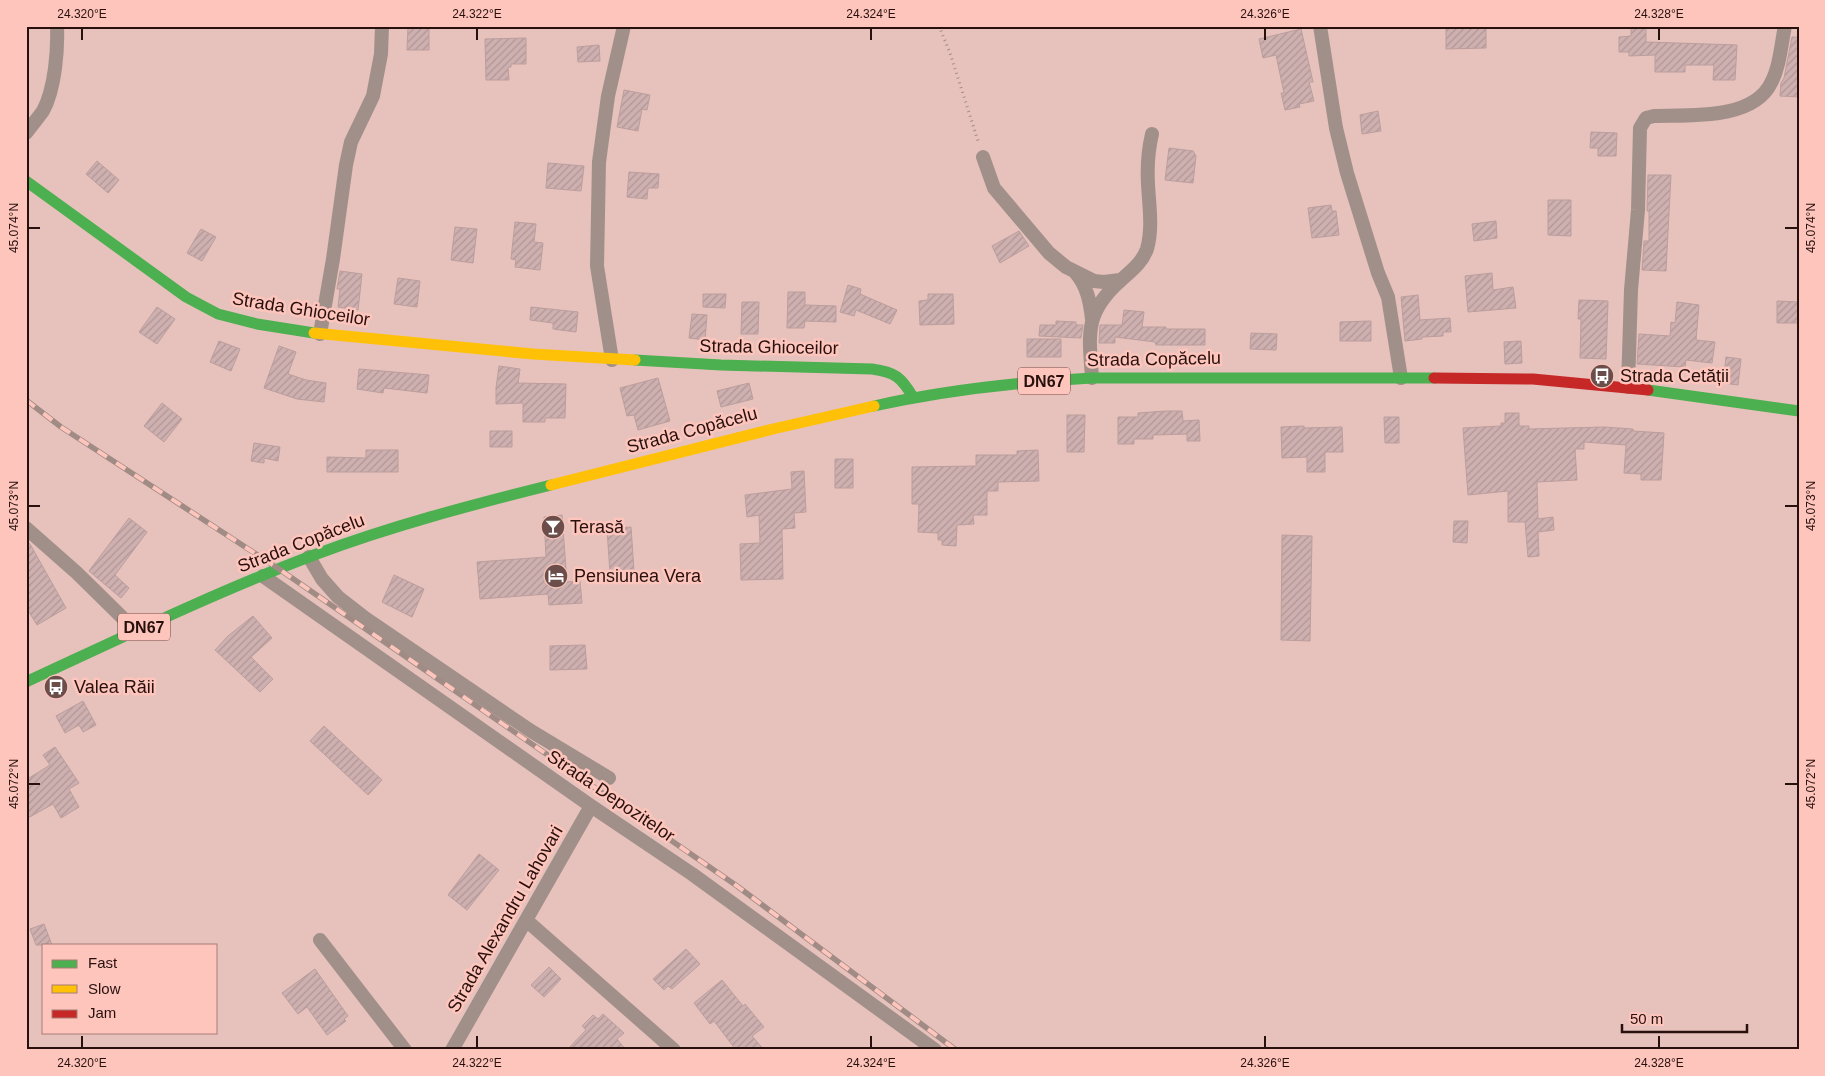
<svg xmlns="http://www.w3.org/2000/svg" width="1825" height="1076" font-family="Helvetica,sans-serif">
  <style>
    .building { fill: url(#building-hatch); stroke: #bb9e9d }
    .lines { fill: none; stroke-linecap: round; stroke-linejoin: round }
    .path { stroke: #a18e88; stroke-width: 3; stroke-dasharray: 1 4; stroke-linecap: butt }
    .street { stroke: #a19089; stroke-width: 14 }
    .fast { stroke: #4caf50; stroke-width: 11 }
    .slow { stroke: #ffc107; stroke-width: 11 }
    .jam { stroke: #c62828; stroke-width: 11 }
    .rail-casing { stroke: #a18b85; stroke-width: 5.5 }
    .rail { stroke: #fdc5bc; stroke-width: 4; stroke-dasharray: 11; stroke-linecap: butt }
    .ticks { fill: none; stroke: #28100d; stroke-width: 2 }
    .labels { text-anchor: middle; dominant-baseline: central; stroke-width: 5; stroke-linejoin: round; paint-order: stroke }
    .shield { fill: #fdc5bc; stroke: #684642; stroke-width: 1 }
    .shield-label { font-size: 16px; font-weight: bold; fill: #28100d }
    .street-label { font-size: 18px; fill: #28100d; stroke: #fdc5bc }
    .poi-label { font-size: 18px; fill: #28100d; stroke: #fdc5bc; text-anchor: start }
    .neatline { fill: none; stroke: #28100d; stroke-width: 2 }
    .ticks-label { font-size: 12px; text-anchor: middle; fill: #28100d }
  </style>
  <defs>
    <pattern id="building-hatch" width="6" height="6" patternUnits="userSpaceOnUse" patternTransform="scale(1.25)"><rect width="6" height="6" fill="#ceb0b0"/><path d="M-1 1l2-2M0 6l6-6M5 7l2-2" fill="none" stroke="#b19696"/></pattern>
  </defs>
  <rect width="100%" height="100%" fill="#e7c1bb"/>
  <path class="building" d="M 408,26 L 429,26 L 429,50 L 407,50 Z
    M 1446,26 L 1486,26 L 1486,48 L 1446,49 Z
    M 1631,26 L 1646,26 L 1646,42 L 1737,45 L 1735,80 L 1713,80 L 1714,65 L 1685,65 L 1685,72 L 1655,72 L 1655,55 L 1629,56 L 1629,52 L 1619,52 L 1619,37 L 1631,36 Z
    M 1301,29 L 1313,82 L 1309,82 L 1314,101 L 1299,104 L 1300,107 L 1285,110 L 1281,93 L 1284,93 L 1276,55 L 1263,58 L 1259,39 Z
    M 1792,37 L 1799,37 L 1799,97 L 1780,96 L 1781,83 L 1784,78 Z
    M 526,38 L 526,64 L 511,64 L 511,67 L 508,67 L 509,80 L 486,80 L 485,39 Z
    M 599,45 L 600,61 L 578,62 L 577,47 Z
    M 624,90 L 650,95 L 647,110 L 642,109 L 638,131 L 617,127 Z
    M 1378,111 L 1381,131 L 1362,134 L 1360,115 Z
    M 1591,132 L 1617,133 L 1616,156 L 1598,156 L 1598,148 L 1590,148 Z
    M 1169,148 L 1193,151 L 1196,156 L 1193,183 L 1165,180 Z
    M 97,161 L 119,180 L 108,193 L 86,174 Z
    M 548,163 L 584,166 L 581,191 L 546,188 Z
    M 629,172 L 659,174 L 658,188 L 648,188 L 647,199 L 627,197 Z
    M 1648,175 L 1671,175 L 1666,271 L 1642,270 L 1644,241 L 1649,241 L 1649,211 L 1647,211 Z
    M 1548,200 L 1571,200 L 1571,236 L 1548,235 Z
    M 1331,205 L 1332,211 L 1336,211 L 1339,235 L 1312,238 L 1308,208 Z
    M 1496,221 L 1497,238 L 1474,241 L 1472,224 Z
    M 515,222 L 536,224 L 534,242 L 543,243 L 540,270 L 515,267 L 516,260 L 511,259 Z
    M 455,227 L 477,229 L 473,263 L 451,260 Z
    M 201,229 L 216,237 L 202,261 L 187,253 Z
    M 1019,231 L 1029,246 L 1000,263 L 992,246 Z
    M 340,271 L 362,274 L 358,310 L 338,307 L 340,289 L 337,289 Z
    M 1492,273 L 1493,290 L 1513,287 L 1516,308 L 1468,312 L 1465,276 Z
    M 398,278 L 420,281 L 417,307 L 394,304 Z
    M 848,285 L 861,289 L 860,294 L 897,310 L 890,324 L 856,310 L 854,316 L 840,312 Z
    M 788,292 L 805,292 L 805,305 L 836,306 L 836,322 L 805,321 L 804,328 L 787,328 Z
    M 703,294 L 726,294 L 725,308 L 703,307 Z
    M 928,294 L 953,294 L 954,324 L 920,325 L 919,301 L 928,300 Z
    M 1418,295 L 1420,320 L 1450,318 L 1451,332 L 1443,332 L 1443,336 L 1422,337 L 1422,339 L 1405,341 L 1401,297 Z
    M 1579,300 L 1608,301 L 1606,359 L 1580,358 L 1581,319 L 1578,319 Z
    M 1777,301 L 1799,302 L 1799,323 L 1777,323 Z
    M 742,302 L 759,302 L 758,334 L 741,334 Z
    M 1677,302 L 1699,305 L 1696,340 L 1715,342 L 1712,363 L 1686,360 L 1685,367 L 1637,364 L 1639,334 L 1670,336 L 1671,322 L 1675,323 Z
    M 157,307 L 175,319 L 157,344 L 139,332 Z
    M 531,307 L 578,312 L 576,332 L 553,329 L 553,323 L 530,320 Z
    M 1124,310 L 1144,312 L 1142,327 L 1166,327 L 1166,329 L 1205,329 L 1205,345 L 1156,345 L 1155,342 L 1115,337 L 1115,343 L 1099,343 L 1100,325 L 1122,325 Z
    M 692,314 L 707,315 L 705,340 L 689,338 Z
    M 1056,321 L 1076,322 L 1076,325 L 1083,325 L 1081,338 L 1039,336 L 1040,325 L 1056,325 Z
    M 1371,321 L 1371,341 L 1340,341 L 1340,322 Z
    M 1251,333 L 1277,334 L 1276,350 L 1250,349 Z
    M 1027,339 L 1061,339 L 1061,357 L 1027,357 Z
    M 219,341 L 240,349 L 231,371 L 210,362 Z
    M 1521,341 L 1522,363 L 1505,364 L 1504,342 Z
    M 279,346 L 296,352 L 288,374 L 306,380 L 326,383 L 324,402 L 297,399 L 264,388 Z
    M 1726,357 L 1741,359 L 1738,385 L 1723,383 Z
    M 499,366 L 520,369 L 518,383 L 566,384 L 565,418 L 545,418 L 545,422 L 523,422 L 523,403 L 496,404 L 496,388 Z
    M 359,369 L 429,375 L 427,393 L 384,388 L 383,393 L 357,389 Z
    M 658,378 L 670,421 L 638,430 L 634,415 L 627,416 L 620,388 Z
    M 749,383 L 753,399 L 721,407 L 717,391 Z
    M 162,403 L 182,419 L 164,442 L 144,426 Z
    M 1166,411 L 1182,411 L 1183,421 L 1199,420 L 1200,441 L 1187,441 L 1187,434 L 1153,435 L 1153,439 L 1134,439 L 1134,444 L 1118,444 L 1118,417 L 1138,417 L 1138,413 Z
    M 1505,413 L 1519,413 L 1519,426 L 1529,426 L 1529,429 L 1604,427 L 1633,429 L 1633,431 L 1664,433 L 1661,480 L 1641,480 L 1641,474 L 1624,473 L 1626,445 L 1584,442 L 1584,449 L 1575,449 L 1577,480 L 1537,482 L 1538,519 L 1553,517 L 1554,530 L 1538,532 L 1539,556 L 1528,557 L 1525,522 L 1508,522 L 1508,491 L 1468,495 L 1463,428 L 1501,426 L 1501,423 L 1505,423 Z
    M 1067,415 L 1085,415 L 1084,452 L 1067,452 Z
    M 1384,417 L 1399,417 L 1399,443 L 1385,443 Z
    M 1304,426 L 1304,428 L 1342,427 L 1343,452 L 1325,452 L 1325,472 L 1307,472 L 1307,457 L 1282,458 L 1281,427 Z
    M 490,431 L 512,431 L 512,447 L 490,447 Z
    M 254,443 L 280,447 L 278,461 L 264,458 L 264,463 L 251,461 Z
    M 366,450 L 398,450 L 398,472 L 327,472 L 327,457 L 366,458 Z
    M 1038,450 L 1039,481 L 998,482 L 998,491 L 987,491 L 987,515 L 973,515 L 974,524 L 957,525 L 956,546 L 942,545 L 942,540 L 938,540 L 938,533 L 918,532 L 919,504 L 912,504 L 912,467 L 976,466 L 976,455 L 1017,455 L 1017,451 Z
    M 835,459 L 853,459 L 853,488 L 835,488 Z
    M 804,471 L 806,512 L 794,513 L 795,528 L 782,529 L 783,579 L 741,580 L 740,544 L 760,543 L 759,515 L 747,517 L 745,495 L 792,489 L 791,472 Z
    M 562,515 L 567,582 L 580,581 L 582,603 L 549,605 L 548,594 L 480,599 L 477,562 L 546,557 L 544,517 Z
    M 129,518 L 147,532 L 115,575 L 129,588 L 121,598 L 89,571 Z
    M 1454,521 L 1468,521 L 1467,543 L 1453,542 Z
    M 631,527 L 634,571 L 610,573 L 607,529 Z
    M 1282,535 L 1312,536 L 1310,641 L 1281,640 Z
    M 26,540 L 30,544 L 66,608 L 37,625 L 26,607 Z
    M 394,575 L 424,589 L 412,617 L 382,602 Z
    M 253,616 L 272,638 L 251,657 L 273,679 L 260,692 L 215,650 L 228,636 Z
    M 585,645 L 587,669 L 550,670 L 550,646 Z
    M 83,701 L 96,725 L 83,732 L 79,725 L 65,733 L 56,716 Z
    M 324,726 L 382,780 L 368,795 L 310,741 Z
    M 55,747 L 79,783 L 69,789 L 79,807 L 61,818 L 53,804 L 26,819 L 26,780 L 50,765 L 43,755 Z
    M 479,854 L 499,870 L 467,910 L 448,895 Z
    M 44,924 L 52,945 L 36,945 L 30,929 Z
    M 686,949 L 700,964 L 672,989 L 668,986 L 664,990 L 653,979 Z
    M 549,967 L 561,979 L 544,997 L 531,985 Z
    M 315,969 L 348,1016 L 344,1019 L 346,1021 L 327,1035 L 307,1007 L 298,1014 L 282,993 Z
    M 722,980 L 743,1006 L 745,1004 L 764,1027 L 752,1036 L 764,1050 L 736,1050 L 714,1021 L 710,1024 L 694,1003 Z
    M 603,1014 L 624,1033 L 617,1039 L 626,1050 L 567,1050 L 586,1030 L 582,1026 L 593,1015 L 598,1019 Z"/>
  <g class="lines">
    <path class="path" d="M 939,26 L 950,53 L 979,144"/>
    <path class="street" d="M 1320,26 L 1336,128 L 1347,173 L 1378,273 L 1388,297 L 1401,378
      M 26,133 C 32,125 38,118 43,111 C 55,89 58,50 57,26
      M 983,157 L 994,188 L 1049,253 L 1066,267 L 1094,281 L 1104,282 L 1120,280
      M 1075,272 C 1087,286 1090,301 1092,319
      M 320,334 L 333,259 L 346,165 L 351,142 L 373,96 L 381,54 L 382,26
      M 612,360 L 597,266 L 599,162 L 608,96 L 624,26
      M 1092,378 C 1089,334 1084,313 1120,281 C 1131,271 1142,263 1147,249 C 1153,228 1149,205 1148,184 C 1147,167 1148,151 1152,134
      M 1628,387 L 1631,290 L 1638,210 L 1640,128 L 1646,118 L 1654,116 C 1690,115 1753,120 1771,83 C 1780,66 1781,45 1785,26
      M 26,528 L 77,573 L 136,631
      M 309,557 L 322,579 L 338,597 L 365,618 L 531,731 L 609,778
      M 263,576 L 591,806 L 692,874 L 935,1050
      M 526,920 L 674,1050
      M 320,940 L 405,1050
      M 452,1050 L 591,806"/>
    <path class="fast" d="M 26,181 L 186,297 L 218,314 L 257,324 L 314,333
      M 635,360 L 721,365 L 872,369 C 895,372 901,377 913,397
      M 1648,390 L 1799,411
      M 874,406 C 946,390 1019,382 1092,378 L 1434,378
      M 26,682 C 121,638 216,592 314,555 C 391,526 471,505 551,485"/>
    <path class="slow" d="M 314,333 L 533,354 L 635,360
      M 551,485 L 773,429 L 874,406"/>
    <path class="jam" d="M 1434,378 L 1533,379 L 1648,390"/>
    <g class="rail-casing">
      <path id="rail" d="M 26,400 L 61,427 L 279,569 L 737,886 L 956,1050"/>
    </g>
    <use href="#rail" class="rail"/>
  </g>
  <path class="ticks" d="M 82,28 L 82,40M 477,28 L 477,40M 871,28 L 871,40M 1265,28 L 1265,40M 1659,28 L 1659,40M 28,228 L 40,228M 1785,228 L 1798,228M 28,506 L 40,506M 1785,506 L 1798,506M 28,784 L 40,784M 1785,784 L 1798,784M 82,1036 L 82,1048M 477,1036 L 477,1048M 871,1036 L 871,1048M 1265,1036 L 1265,1048M 1659,1036 L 1659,1048"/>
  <defs>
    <g id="bus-disc" transform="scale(1.25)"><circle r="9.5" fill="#6b4e4a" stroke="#fdc5bc"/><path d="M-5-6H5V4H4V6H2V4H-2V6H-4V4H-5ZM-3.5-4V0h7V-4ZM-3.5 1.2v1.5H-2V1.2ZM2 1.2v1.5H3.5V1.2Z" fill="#fff"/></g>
    <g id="bar-disc" transform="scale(1.25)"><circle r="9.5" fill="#6b4e4a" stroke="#fdc5bc"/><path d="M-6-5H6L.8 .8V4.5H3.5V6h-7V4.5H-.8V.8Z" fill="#fff"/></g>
    <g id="hotel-disc" transform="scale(1.25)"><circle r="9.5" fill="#6b4e4a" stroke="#fdc5bc"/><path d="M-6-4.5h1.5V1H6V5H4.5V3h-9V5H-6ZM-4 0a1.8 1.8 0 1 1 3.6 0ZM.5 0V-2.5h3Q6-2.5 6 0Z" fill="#fff"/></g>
  </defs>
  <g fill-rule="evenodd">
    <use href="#bus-disc" x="1602" y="376"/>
    <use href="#bar-disc" x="553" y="527"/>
    <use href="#hotel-disc" x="556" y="576"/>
    <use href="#bus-disc" x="56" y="687"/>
  </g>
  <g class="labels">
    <g class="shield">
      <rect x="1018" y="367.5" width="52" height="27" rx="4"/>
      <rect x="118" y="613.5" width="52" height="27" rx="4"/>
    </g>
    <g class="shield-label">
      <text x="1044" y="381">DN67</text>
      <text x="144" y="627">DN67</text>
    </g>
    <g class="street-label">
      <text transform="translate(301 309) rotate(9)">Strada Ghioceilor</text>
      <text transform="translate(769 347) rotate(1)">Strada Ghioceilor</text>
      <text transform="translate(1154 359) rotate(-1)">Strada Copăcelu</text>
      <text transform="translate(692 430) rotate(-15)">Strada Copăcelu</text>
      <text transform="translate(301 543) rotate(-21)">Strada Copăcelu</text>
      <text transform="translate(611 796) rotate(34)">Strada Depozitelor</text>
      <text transform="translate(505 919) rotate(-60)">Strada Alexandru Lahovari</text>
    </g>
    <g class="poi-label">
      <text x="1620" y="376">Strada Cetății</text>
      <text x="570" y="527">Terasă</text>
      <text x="574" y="576">Pensiunea Vera</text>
      <text x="74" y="687">Valea Răii</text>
    </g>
  </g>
  <rect width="1825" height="1076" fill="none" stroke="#fdc5bc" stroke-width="55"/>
  <rect x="42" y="944" width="175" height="90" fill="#fdc5bc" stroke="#a87d76"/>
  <rect x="52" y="960" width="25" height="8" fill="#4caf50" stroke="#a87d76"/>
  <text x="88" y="968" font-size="15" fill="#28100d">Fast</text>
  <rect x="52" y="985" width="25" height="8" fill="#ffc107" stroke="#a87d76"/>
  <text x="88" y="994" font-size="15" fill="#28100d">Slow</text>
  <rect x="52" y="1010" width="25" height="8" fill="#c62828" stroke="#a87d76"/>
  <text x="88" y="1018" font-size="15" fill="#28100d">Jam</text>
  <path d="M1622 1024v8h125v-8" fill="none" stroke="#28100d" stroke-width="2.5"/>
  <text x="1630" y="1024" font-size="15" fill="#28100d" stroke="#fdc5bc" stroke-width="4" paint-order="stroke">50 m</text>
  <rect x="28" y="28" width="1770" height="1020" class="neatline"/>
  <g class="ticks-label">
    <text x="82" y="18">24.320°E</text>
    <text x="477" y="18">24.322°E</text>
    <text x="871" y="18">24.324°E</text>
    <text x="1265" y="18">24.326°E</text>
    <text x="1659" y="18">24.328°E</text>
    <text transform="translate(14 228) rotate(-90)" y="4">45.074°N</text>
    <text transform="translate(1811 228) rotate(-90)" y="4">45.074°N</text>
    <text transform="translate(14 506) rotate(-90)" y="4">45.073°N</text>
    <text transform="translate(1811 506) rotate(-90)" y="4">45.073°N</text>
    <text transform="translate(14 784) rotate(-90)" y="4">45.072°N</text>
    <text transform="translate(1811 784) rotate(-90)" y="4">45.072°N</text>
    <text x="82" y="1067">24.320°E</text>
    <text x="477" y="1067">24.322°E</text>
    <text x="871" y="1067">24.324°E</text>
    <text x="1265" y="1067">24.326°E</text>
    <text x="1659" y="1067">24.328°E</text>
  </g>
</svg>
